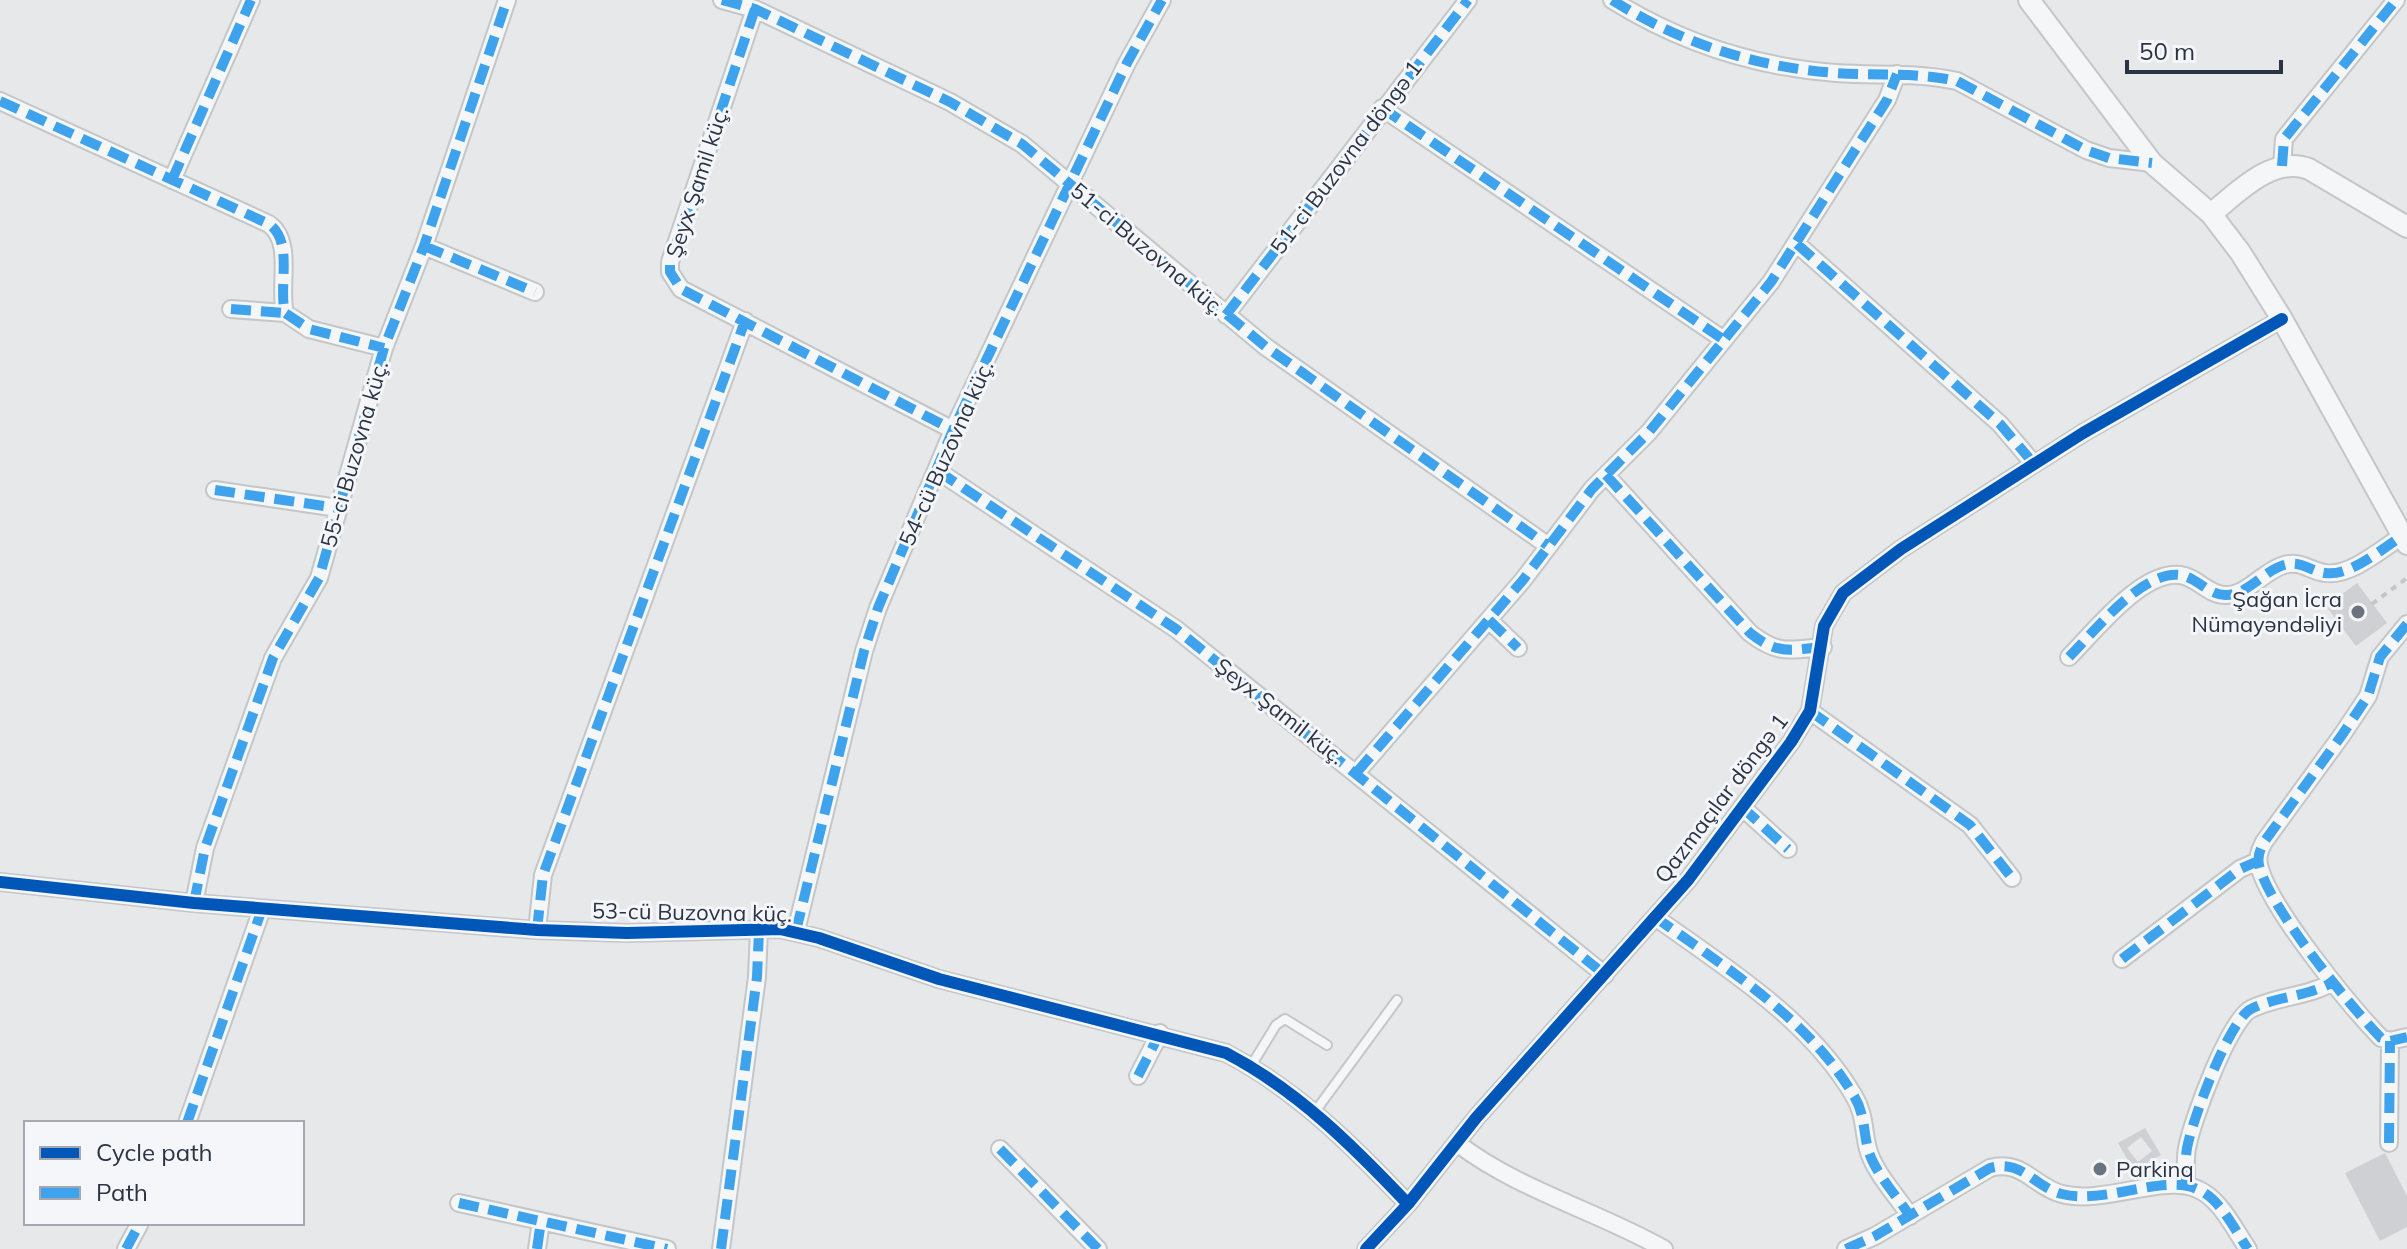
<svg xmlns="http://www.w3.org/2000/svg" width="2407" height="1249" font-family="Mulish,sans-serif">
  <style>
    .building { fill: #ced0d3; fill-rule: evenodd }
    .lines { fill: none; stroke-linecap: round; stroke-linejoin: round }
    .service-casing { stroke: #c4c6c8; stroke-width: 12 }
    .minor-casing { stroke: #c4c6c8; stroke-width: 20 }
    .tertiary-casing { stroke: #c4c6c8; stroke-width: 24 }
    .path { stroke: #c5c6ca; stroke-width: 4; stroke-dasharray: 6 6; stroke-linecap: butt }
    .service { stroke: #f5f6f7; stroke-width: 8 }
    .minor { stroke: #f5f6f7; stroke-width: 16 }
    .tertiary { stroke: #f5f6f7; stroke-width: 20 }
    .quiet { stroke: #3ea3ec; stroke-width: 10; stroke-dasharray: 20 10; stroke-linecap: butt }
    .cycleway-casing { stroke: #f4f6f9; stroke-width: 17 }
    .cycleway { stroke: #0057b8; stroke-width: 12 }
    .poi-dot { fill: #6c737f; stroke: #f4f6f9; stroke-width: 3 }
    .labels { text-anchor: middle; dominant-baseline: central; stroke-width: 6; stroke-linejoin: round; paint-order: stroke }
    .street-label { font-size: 22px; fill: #2b3445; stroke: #f4f6f9 }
    .poi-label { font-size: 22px; fill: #2b3445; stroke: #f4f6f9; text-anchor: end }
  </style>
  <rect width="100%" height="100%" fill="#e6e8ea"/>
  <path class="building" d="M 2357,583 L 2387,623 L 2356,646 L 2326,606 Z
    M 2145,1128 L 2161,1155 L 2134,1171 L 2118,1143 ZM 2141,1137 L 2152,1151 L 2138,1162 L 2127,1148 Z
    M 2385,1153 L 2407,1196 L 2407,1227 L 2380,1241 L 2345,1173 Z"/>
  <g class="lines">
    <g class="service-casing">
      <path id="service" d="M 1251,1066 L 1276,1025 L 1285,1019 L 1327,1045
        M 1314,1113 L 1397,1000"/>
    </g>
    <g class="minor-casing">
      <path id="minor" d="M 722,0 L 755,9 L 950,102 L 1022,144 L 1266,347 L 1547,545
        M 1612,0 C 1681,43 1754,67 1836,73 C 1877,76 1917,72 1957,81 L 2086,150 L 2109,158 L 2152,163
        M 755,9 L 670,262 L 670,272 L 681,289 L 953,430
        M 0,101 L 269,224 C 294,242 278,286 285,313 L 309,329 L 384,348
        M 1382,108 L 1724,340
        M 2282,166 L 2284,139 L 2396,0
        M 172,180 L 251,0
        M 1797,244 L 2000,424 L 2034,464
        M 424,246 L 535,292
        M 231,309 L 285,313
        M 1226,315 L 1468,0
        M 938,471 L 1176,629 L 1605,975
        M 1606,475 L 1750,633 C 1778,655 1789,650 1823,647
        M 215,490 L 338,508
        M 1489,620 L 1518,648
        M 2407,624 L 2380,657 L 2368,696 L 2342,735 L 2264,842 C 2260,850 2257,856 2259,865 C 2268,906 2350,1006 2381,1038 L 2390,1041 L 2407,1037
        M 2069,657 C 2094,632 2142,570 2180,575 C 2197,577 2208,595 2225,595 C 2247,596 2263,571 2284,565 C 2301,560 2310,571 2325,573 C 2350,577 2383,548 2402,536
        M 1810,711 L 1970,825 L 2012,878
        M 1357,772 L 1523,580 L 1592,489 L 1649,432 L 1771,282 L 1887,100 L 1897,74
        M 1742,807 L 1788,849
        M 0,882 L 194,903 L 537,930 L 627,933 L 780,929 L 819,938 L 939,979 L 1226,1053 C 1297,1090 1353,1146 1408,1204
        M 194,903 L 205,848 L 273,658 L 319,578 L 384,348 L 424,246 L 507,0
        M 1655,917 C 1726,968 1809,1019 1854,1096 C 1865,1114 1863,1130 1868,1149 C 1874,1172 1897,1196 1910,1216
        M 537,930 L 543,875 L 745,321
        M 796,931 L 864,651 L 878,608 L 953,430 L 1127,63 L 1162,0
        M 2122,959 L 2240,869 L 2258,861
        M 1138,1076 L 1160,1033
        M 187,1123 L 262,909
        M 1457,1143 C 1518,1190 1597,1211 1664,1249
        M 2389,1143 L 2390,1041
        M 1000,1149 L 1098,1249
        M 2186,1185 C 2186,1173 2185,1160 2187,1148 C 2192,1121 2229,1020 2251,1009 C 2277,996 2307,997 2333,982
        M 459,1203 L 667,1249
        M 126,1249 L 140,1223
        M 537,1249 L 541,1221
        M 721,1249 L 757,977 L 759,930
        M 1366,1249 L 1408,1204 L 1476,1118 L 1688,880 L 1791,742 L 1810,711 L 1824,626 L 1843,593 L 1901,549 L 2083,433 L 2282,319
        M 1846,1249 L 1875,1236 L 1990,1168 C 2023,1159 2034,1187 2062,1194 C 2103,1205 2163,1174 2197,1189 C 2220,1198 2234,1229 2248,1249"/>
    </g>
    <g class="tertiary-casing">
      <path id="tertiary" d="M 2029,0 L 2152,163 L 2211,214 L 2240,252 L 2282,319 L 2407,544
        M 2211,214 C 2237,193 2272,155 2309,169 L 2407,227"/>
    </g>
    <path class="path" d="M 2372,604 L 2407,578"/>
    <use href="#service" class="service"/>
    <use href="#minor" class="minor"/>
    <use href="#tertiary" class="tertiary"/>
    <path class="quiet" d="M 722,0 L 755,9 L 950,102 L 1022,144 L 1266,347 L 1547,545
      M 1612,0 C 1681,43 1754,67 1836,73 C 1877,76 1917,72 1957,81 L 2086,150 L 2109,158 L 2152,163
      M 755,9 L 670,262 L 670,272 L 681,289 L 953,430
      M 0,101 L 269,224 C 294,242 278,286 285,313 L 309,329 L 384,348
      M 1382,108 L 1724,340
      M 2282,166 L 2284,139 L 2396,0
      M 172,180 L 251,0
      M 1797,244 L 2000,424 L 2034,464
      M 424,246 L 535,292
      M 231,309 L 285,313
      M 1226,315 L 1468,0
      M 938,471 L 1176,629 L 1605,975
      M 1606,475 L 1750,633 C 1778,655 1789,650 1823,647
      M 215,490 L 338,508
      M 1489,620 L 1518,648
      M 2407,624 L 2380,657 L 2368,696 L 2342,735 L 2264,842 C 2260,850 2257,856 2259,865 C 2268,906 2350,1006 2381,1038 L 2390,1041 L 2407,1037
      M 2069,657 C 2094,632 2142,570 2180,575 C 2197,577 2208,595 2225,595 C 2247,596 2263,571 2284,565 C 2301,560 2310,571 2325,573 C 2350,577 2383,548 2402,536
      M 1810,711 L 1970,825 L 2012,878
      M 1357,772 L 1523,580 L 1592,489 L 1649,432 L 1771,282 L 1887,100 L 1897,74
      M 1742,807 L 1788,849
      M 194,903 L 205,848 L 273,658 L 319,578 L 384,348 L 424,246 L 507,0
      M 1655,917 C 1726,968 1809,1019 1854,1096 C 1865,1114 1863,1130 1868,1149 C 1874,1172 1897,1196 1910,1216
      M 537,930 L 543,875 L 745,321
      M 796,931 L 864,651 L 878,608 L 953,430 L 1127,63 L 1162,0
      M 2122,959 L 2240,869 L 2258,861
      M 1138,1076 L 1160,1033
      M 187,1123 L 262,909
      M 2389,1143 L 2390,1041
      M 1000,1149 L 1098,1249
      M 2186,1185 C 2186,1173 2185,1160 2187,1148 C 2192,1121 2229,1020 2251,1009 C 2277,996 2307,997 2333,982
      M 459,1203 L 667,1249
      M 126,1249 L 140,1223
      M 537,1249 L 541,1221
      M 721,1249 L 757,977 L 759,930
      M 1846,1249 L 1875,1236 L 1990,1168 C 2023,1159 2034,1187 2062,1194 C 2103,1205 2163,1174 2197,1189 C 2220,1198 2234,1229 2248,1249"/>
    <g class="cycleway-casing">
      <path id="cycleway" d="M 0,882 L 194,903 L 537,930 L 627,933 L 780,929 L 819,938 L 939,979 L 1226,1053 C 1297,1090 1353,1146 1408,1204
        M 1366,1249 L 1408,1204 L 1476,1118 L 1688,880 L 1791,742 L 1810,711 L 1824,626 L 1843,593 L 1901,549 L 2083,433 L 2282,319"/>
    </g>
    <use href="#cycleway" class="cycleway"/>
  </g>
  <g class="poi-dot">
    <circle cx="2358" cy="612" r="8"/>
    <circle cx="2100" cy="1169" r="8"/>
  </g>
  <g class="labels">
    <g class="street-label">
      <text transform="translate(1346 157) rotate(-53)">51-ci Buzovna döngə 1</text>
      <text transform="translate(697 182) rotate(-72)">Şeyx Şamil küç.</text>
      <text transform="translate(1148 249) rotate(40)">51-ci Buzovna küç.</text>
      <text transform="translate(946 453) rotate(-66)">54-cü Buzovna küç.</text>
      <text transform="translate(354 454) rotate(-74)">55-ci Buzovna küç.</text>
      <text transform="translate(1280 711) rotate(38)">Şeyx Şamil küç.</text>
      <text transform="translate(1721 798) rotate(-53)">Qazmaçılar döngə 1</text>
      <text transform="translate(692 912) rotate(1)">53-cü Buzovna küç.</text>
    </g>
    <g class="poi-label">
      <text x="2342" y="599">Şağan İcra<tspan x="2342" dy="25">Nümayəndəliyi</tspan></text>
      <text x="2116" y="1169" text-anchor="start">Parkinq</text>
    </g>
  </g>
  <rect x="24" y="1121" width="280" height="104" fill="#f4f6f9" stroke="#a4a8b1" stroke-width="2"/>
  <rect x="40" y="1147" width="40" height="12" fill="#0057b8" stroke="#a4a8b1" stroke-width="2"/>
  <text x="96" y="1161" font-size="24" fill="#2b3445">Cycle path</text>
  <rect x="40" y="1187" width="40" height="12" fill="#3ea3ec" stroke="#a4a8b1" stroke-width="2"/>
  <text x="96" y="1201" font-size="24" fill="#2b3445">Path</text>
  <path d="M2127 60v12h154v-12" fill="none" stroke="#2b3445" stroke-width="4"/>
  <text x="2139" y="60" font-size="24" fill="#2b3445" stroke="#f4f6f9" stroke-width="6" paint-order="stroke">50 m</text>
</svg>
